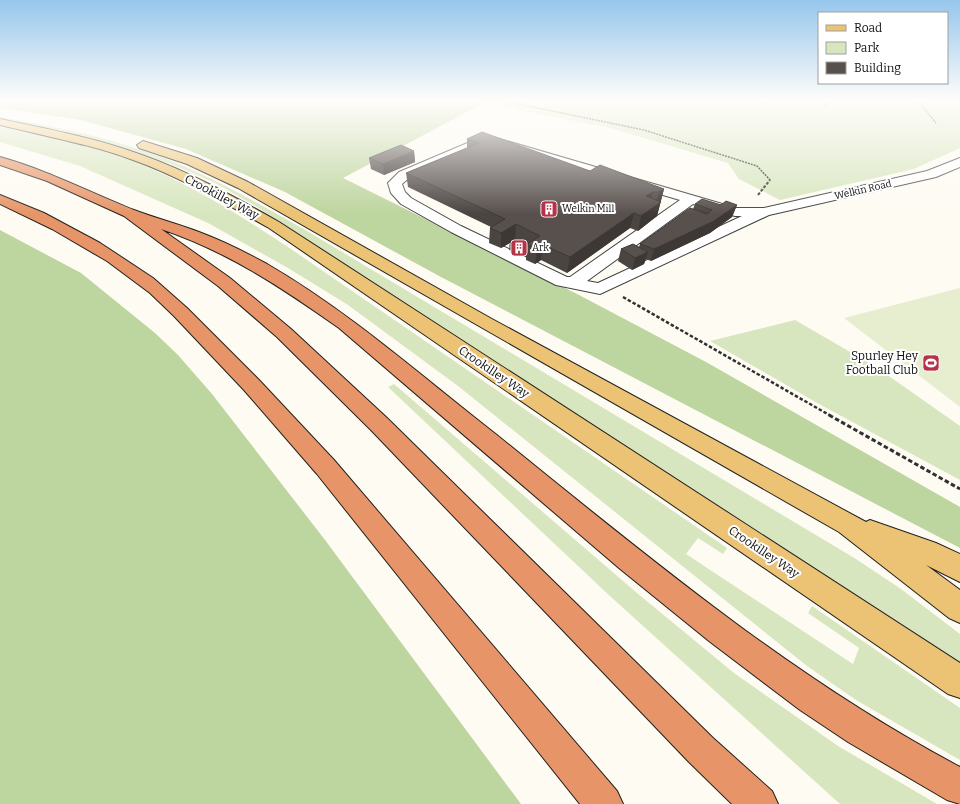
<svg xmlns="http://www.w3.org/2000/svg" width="960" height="804" font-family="Bitter,serif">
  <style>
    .green { fill: #d7e6bf }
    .forest { fill: #bdd59f }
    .pitch { fill: #e7eed0 }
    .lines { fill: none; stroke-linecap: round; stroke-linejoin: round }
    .minor-casing { stroke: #424242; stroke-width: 2 }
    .major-casing { stroke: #202020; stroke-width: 2 }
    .highway-casing { stroke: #202020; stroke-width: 2 }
    .path-far3 { stroke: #313131; stroke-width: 1.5; stroke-dasharray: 2 1; stroke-linecap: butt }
    .path-far2 { stroke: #313131; stroke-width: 2; stroke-dasharray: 3 1.5; stroke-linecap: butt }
    .path-far1 { stroke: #313131; stroke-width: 2.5; stroke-dasharray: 3.5 2; stroke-linecap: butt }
    .path { stroke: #313131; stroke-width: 3; stroke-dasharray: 4.5 2.5; stroke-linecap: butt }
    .minor { fill: #fff; fill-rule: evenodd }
    .major { fill: #ecc375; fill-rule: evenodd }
    .highway { fill: #e79568; fill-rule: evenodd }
    .wall { fill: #4b4542 }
    .shaded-wall { fill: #3d3836 }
    .building { fill: #57504d; stroke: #3d3836 }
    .labels { text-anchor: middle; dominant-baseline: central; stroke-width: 4; stroke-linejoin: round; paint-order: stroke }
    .far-street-label { font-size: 10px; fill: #0f0f0f; stroke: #fff }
    .far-poi-label { font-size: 10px; fill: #0f0f0f; stroke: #fff; text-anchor: start }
    .street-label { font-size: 12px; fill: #0f0f0f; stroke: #fff }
    .poi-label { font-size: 12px; fill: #0f0f0f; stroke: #fff; text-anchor: end }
  </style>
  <rect width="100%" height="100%" fill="#fefbf3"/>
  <path class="green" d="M 473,101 L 960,101 L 960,148 L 914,169 L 780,200 L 739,179 L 728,163 L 610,128 Z
    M 0,117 C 64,128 128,141 188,168 C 229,186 268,209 307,231 L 856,559 L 901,589 L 960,634 L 960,666 L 254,205 C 238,197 223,186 206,179 C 140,149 72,131 0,119 Z
    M 0,127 C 38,135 75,142 112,154 C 175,174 233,211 288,247 L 727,548 L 723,554 L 698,538 L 686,554 L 853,664 L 859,648 L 808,613 L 812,606 L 960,708 L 960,760 L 856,700 L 807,666 L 458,386 L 348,305 L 288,268 L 208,223 L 80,166 L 0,142 Z
    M 795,320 L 876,367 L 960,426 L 960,480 L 819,404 L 710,341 Z
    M 394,384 L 637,593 L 734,673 L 838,746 L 937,804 L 840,804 L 611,597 L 388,387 Z"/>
  <path class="forest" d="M 0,101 L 473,101 L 484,103 L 343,178 L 579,295 L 706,362 L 960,507 L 960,548 L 441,277 L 285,192 L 186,149 L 81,120 L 0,108 Z
    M 0,230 L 81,273 L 155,333 L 178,355 L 212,394 L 325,540 L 521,804 L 0,804 Z"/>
  <path class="pitch" d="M 960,288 L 960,407 L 844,318 Z"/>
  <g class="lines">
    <g class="minor-casing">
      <path id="minor" d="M 484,136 L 493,137 L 736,208 L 764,208 L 927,171 L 960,158 L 960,167 L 936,177 L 769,215 L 600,294 L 556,285 L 451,232 L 401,204 L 391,193 L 388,183 L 399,172 ZM 486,144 L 488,144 L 680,200 L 570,277 L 567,277 L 461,226 L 411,198 L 405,192 L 402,184 L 409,178 ZM 693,204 L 735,216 L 742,216 L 598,283 L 587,281 Z"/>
    </g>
    <g class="major-casing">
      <path id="major" d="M 0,119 C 48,129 96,138 142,155 C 190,172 235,197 279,222 L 960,663 L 960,698 L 948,694 L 269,228 C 224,203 181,177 133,160 C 90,144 44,136 0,125 Z
        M 143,141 L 197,158 L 248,182 L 492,319 L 866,522 L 870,520 L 936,543 L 960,554 L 960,582 L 926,565 L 960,590 L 960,623 L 949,618 L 839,532 L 238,188 L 187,164 L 139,148 L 137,145 Z"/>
    </g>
    <g class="highway-casing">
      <path id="highway" d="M 0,157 C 47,170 89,192 134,210 C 155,218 178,224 199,232 C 223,241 245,252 267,264 C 348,311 419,374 493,432 C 642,552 790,677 960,767 L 960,804 L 947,800 L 848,742 L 800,710 L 709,641 L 619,568 L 339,328 C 282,288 227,251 161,229 L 230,278 L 291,329 L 387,418 L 713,738 L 772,791 L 778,804 L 732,804 L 689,762 L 371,430 L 277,337 L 218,286 L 124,216 L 47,181 L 0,165 Z
        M 0,195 L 44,213 L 100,243 L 153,278 L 187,308 L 259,380 L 334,460 L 617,791 L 623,804 L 580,804 L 317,474 L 244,390 L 174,316 L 150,293 L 107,261 L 52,229 L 0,204 Z"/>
    </g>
    <path class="path-far3" d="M 504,101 L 644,130 L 757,166 L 771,181
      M 824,101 L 827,107
      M 918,101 L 936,123"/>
    <path class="path-far2" d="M 758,195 L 770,180"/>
    <path class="path-far1" d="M 623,297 L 831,416"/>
    <path class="path" d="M 829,415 L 960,489"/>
    <use href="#minor" class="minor"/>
    <use href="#major" class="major"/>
    <use href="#highway" class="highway"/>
  </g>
  <path class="wall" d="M 467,139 L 590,171 L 664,189 L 657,216 L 638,231 L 630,228 L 567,273 L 541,260 L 535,264 L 526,260 L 526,251 L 520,253 L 509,250 L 510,243 L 501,248 L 489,243 L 490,228 L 491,227 L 408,187 L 406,173 L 467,148 Z
    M 414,151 L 415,162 L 384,175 L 371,169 L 369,158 Z
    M 695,204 L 737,205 L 732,217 L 710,233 L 651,261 L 646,259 L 644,264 L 632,270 L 618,261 L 621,249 L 639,247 L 640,244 L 693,209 Z"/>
  <path class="shaded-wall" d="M 414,151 L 415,162 L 384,175 L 383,164 Z
    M 664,189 L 657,216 L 638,231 L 641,216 L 656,205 L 659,192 Z
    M 653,192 L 649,206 L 646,196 Z
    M 737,205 L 732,217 L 710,233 L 651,261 L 654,249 Z
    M 634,213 L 630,228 L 567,273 L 570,257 Z
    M 516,224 L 515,240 L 501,248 L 501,233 Z
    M 543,245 L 541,260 L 535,264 L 537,249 Z
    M 527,247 L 526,251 L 520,253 L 520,249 Z
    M 648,252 L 644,264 L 632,270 L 635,258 Z"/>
  <path class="building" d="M 482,132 L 590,171 L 600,165 L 664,189 L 659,192 L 653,192 L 646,196 L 661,202 L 641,216 L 634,213 L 570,257 L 543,245 L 537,249 L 527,244 L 540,236 L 516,224 L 501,233 L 490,228 L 505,219 L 406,173 L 479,143 L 467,139 Z
    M 401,145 L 414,151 L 383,164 L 369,158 Z
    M 702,199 L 721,205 L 726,201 L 737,205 L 714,221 L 654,249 L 640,244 L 690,208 L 707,214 L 712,210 L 695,204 Z
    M 516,239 L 526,240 L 529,243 L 527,244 L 527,247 L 520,249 L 510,246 L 511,241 Z
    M 633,244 L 648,252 L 635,258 L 621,249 Z"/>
  <linearGradient id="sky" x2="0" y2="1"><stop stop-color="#96c6ec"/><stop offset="0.47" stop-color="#fffdfa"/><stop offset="1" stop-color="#fffdfa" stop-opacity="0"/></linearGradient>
  <rect width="960" height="214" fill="url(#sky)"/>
  <defs>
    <g id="building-square" transform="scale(0.9)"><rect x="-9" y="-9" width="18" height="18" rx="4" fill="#b43346" stroke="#fff"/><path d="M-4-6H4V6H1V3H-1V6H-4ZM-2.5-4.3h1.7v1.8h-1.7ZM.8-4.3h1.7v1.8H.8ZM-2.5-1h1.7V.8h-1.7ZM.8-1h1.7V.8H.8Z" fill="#fff"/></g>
    <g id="stadium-square" transform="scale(0.9)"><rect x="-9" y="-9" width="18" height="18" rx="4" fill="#b43346" stroke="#fff"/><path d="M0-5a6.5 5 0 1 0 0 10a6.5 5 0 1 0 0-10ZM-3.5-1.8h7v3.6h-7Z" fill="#fff"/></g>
  </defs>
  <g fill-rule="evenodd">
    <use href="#building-square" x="549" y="209"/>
    <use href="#building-square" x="519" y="248"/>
    <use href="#stadium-square" x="931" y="363"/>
  </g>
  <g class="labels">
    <g class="far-street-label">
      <text transform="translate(863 190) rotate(-13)">Welkin Road</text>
    </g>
    <g class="far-poi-label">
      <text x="562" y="209">Welkin Mill</text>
      <text x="532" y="248">Ark</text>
    </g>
    <g class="street-label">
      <text transform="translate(222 197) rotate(28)">Crookilley Way</text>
      <text transform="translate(494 372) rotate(34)">Crookilley Way</text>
      <text transform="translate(764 552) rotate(34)">Crookilley Way</text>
    </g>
    <g class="poi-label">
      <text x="918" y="356">Spurley Hey<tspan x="918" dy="14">Football Club</tspan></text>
    </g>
  </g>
  <rect x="818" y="12" width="130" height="72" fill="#ffffff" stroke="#9f9f9f"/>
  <rect x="826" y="25" width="20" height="6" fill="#ecc375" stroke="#9f9f9f"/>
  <text x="854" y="32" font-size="12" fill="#0f0f0f">Road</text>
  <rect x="826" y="42" width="20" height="12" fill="#d7e6bf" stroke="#9f9f9f"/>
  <text x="854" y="52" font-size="12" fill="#0f0f0f">Park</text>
  <rect x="826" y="62" width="20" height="12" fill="#57504d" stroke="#9f9f9f"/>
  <text x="854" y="72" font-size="12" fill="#0f0f0f">Building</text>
</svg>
